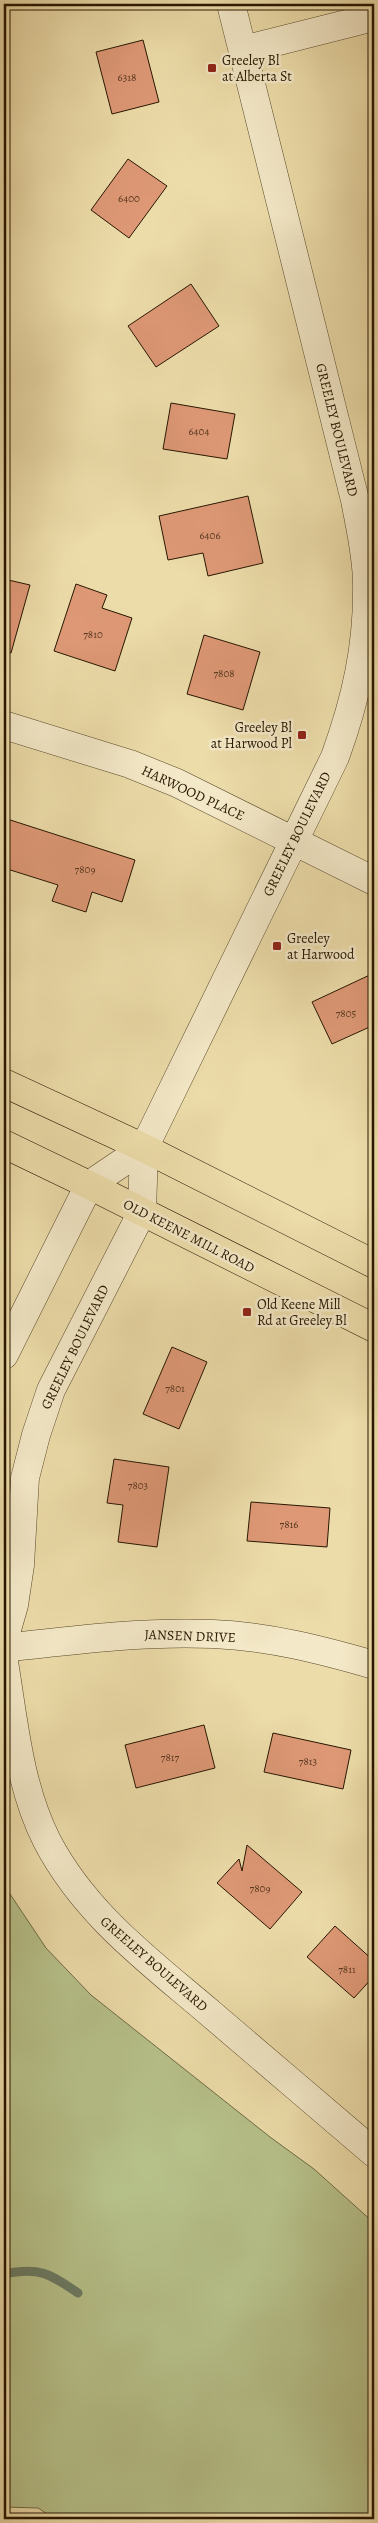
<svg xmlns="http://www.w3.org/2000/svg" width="378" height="2523" font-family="Alegreya,serif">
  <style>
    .green { fill: #b6c089; stroke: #6e6b44 }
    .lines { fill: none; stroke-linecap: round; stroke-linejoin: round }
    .stream { stroke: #6b7a63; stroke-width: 9 }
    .building { fill: #de9876; stroke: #271600 }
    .minor-casing { stroke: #58482a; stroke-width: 29 }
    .major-casing { stroke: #271600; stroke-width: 29 }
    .minor { stroke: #f3e8c7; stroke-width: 28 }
    .major { stroke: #ecdca9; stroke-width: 28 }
    .poi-dot { fill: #8f2418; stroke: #f3e8c7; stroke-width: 2 }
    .labels { text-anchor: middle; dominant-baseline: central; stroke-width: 5; stroke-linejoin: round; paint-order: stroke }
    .number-label { font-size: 11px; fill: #55361e }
    .poi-label { font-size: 14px; fill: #271600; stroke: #f3e8c7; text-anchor: start }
    .street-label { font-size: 14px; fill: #271600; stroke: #f3e8c7 }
  </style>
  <rect width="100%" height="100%" fill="#ecdca9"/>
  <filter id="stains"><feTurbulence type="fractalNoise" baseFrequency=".004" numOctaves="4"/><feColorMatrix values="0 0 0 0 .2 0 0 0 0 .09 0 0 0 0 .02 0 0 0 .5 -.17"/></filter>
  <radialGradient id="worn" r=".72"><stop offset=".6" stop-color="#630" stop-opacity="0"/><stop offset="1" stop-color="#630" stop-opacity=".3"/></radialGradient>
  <path class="green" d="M 4,1885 L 46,1948 L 91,1995 L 270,2137 L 314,2169 L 374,2223 L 374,2519 L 55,2519 L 38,2508 L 4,2507 Z"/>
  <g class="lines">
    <path class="stream" d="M 4,2274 C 39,2267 49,2273 78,2293"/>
  </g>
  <path class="building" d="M 143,40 L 159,102 L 112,114 L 96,52 Z
    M 128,159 L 167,186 L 129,238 L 91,210 Z
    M 191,284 L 219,326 L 156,367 L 128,326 Z
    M 171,403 L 235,414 L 227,459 L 163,449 Z
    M 248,496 L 263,563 L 208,576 L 203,553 L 168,560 L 159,516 Z
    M 4,579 L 30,585 L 11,653 L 4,652 Z
    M 76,584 L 107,595 L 102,608 L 132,618 L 115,671 L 54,651 Z
    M 204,635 L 260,652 L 243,710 L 187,694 Z
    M 4,818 L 135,860 L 122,902 L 92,892 L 86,912 L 52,901 L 58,885 L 4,868 Z
    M 374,973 L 374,1025 L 332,1044 L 312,1002 Z
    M 172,1347 L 207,1362 L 179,1429 L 143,1414 Z
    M 114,1459 L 169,1467 L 157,1547 L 118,1542 L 123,1505 L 107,1503 Z
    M 251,1502 L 330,1508 L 327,1547 L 247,1541 Z
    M 204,1725 L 215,1768 L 136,1788 L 125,1745 Z
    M 273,1733 L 351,1750 L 343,1789 L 264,1772 Z
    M 247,1845 L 302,1892 L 270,1929 L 217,1883 L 239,1859 L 242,1871 Z
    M 335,1926 L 374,1961 L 374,1976 L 354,1998 L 307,1957 Z"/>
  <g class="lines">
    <g class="minor-casing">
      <path id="minor" d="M 243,50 L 374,17
        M 4,725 L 130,764 L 177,783 L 374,881
        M 4,1355 L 89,1185 L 144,1148
        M 4,1640 L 14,1605 L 20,1565 L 25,1478 L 36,1435 L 51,1390 L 142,1212 L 144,1148 L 335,757 C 356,699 368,646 367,584 C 367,556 360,527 355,500 L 231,4
        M 4,1648 C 74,1640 143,1631 213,1634 C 268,1636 322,1650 374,1665
        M 4,1662 C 14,1722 19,1786 47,1841 C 85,1914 149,1961 210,2013 C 265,2060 319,2106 374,2153"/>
    </g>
    <g class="major-casing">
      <path id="major" d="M 4,1083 L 144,1148 L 374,1264
        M 4,1144 L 89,1185 L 374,1328"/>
    </g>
    <use href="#minor" class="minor"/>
    <use href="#major" class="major"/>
  </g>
  <g class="poi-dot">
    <rect x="207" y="63" width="10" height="10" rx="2.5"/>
    <rect x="297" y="730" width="10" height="10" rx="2.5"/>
    <rect x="272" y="941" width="10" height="10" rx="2.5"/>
    <rect x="242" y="1307" width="10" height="10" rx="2.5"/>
  </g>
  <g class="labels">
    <g class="number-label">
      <text x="127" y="77">6318</text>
      <text x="129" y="198">6400</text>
      <text x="199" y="431">6404</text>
      <text x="210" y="535">6406</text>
      <text x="93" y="634">7810</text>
      <text x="224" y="673">7808</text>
      <text x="85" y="869">7809</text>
      <text x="346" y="1013">7805</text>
      <text x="175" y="1388">7801</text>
      <text x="138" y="1485">7803</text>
      <text x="289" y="1524">7816</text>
      <text x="170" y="1757">7817</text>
      <text x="308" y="1761">7813</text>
      <text x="260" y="1888">7809</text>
      <text x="347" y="1969">7811</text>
    </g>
    <g class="poi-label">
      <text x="222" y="60">Greeley Bl<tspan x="222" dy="16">at Alberta St</tspan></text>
      <text x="292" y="727" text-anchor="end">Greeley Bl<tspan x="292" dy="16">at Harwood Pl</tspan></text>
      <text x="287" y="938">Greeley<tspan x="287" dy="16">at Harwood</tspan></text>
      <text x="257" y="1304">Old Keene Mill<tspan x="257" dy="16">Rd at Greeley Bl</tspan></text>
    </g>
    <g class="street-label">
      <text transform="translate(337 430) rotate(76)">GREELEY BOULEVARD</text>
      <text transform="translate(193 793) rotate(25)">HARWOOD PLACE</text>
      <text transform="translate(297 834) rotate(-64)">GREELEY BOULEVARD</text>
      <text transform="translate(189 1236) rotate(27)">OLD KEENE MILL ROAD</text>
      <text transform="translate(75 1347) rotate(-64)">GREELEY BOULEVARD</text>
      <text transform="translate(190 1636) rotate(2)">JANSEN DRIVE</text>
      <text transform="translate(154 1964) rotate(41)">GREELEY BOULEVARD</text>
    </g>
  </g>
  <rect width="378" height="2523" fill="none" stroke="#ecdca9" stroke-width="20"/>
  <rect x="5" y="5" width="368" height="2513" fill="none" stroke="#271600" stroke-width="2.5"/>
  <rect x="10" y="10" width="358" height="2503" fill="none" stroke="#271600"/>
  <rect width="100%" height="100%" filter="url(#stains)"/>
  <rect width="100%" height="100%" fill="url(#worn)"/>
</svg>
